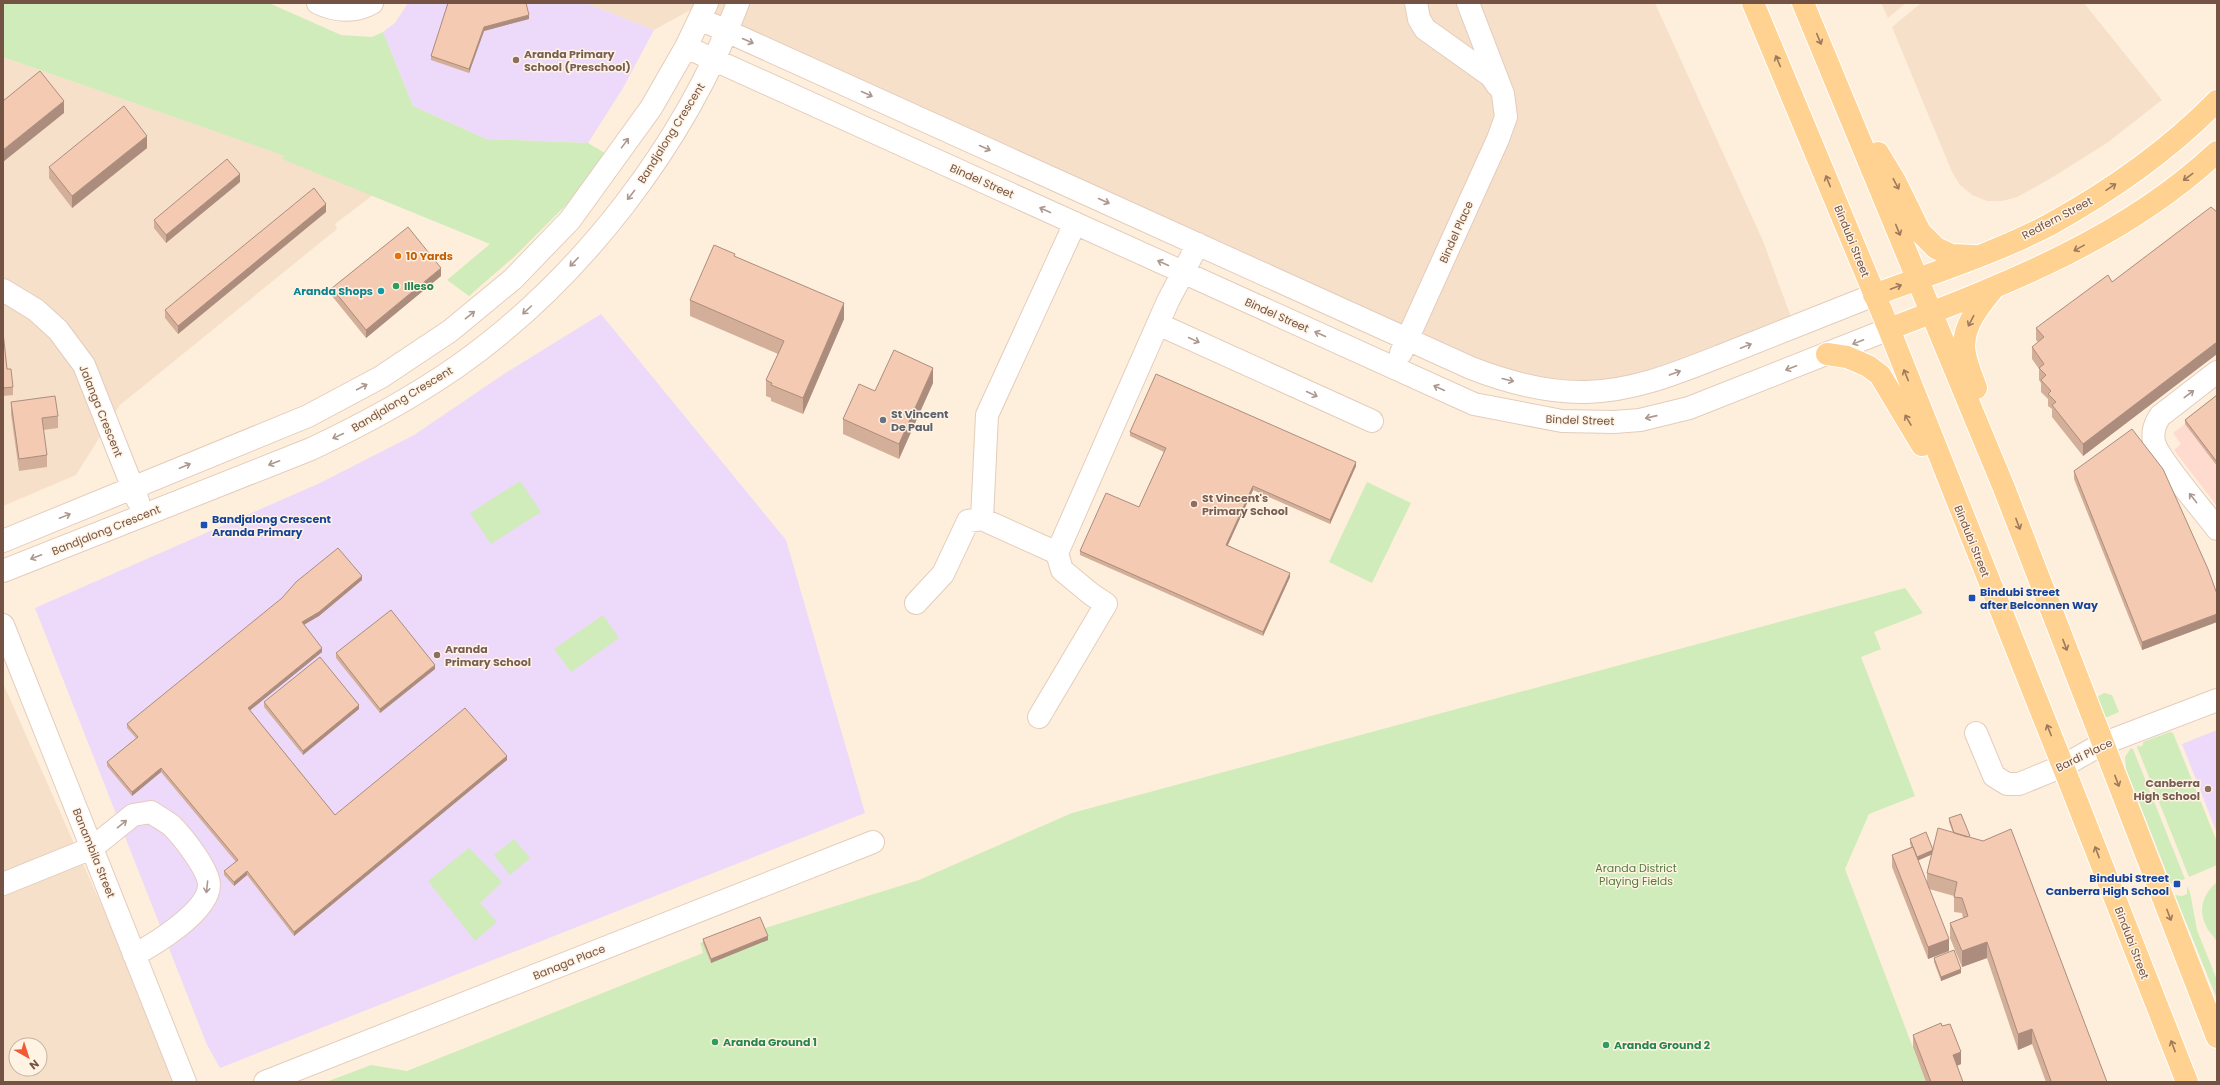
<svg xmlns="http://www.w3.org/2000/svg" width="2220" height="1085" font-family="Poppins,sans-serif">
  <style>
    .residential { fill: #f6e0ca; fill-rule: evenodd }
    .commercial { fill: #ffdbcf }
    .education { fill: #edd9fa }
    .green { fill: #d0ecba }
    .lines { fill: none; stroke-linecap: round; stroke-linejoin: round }
    .minor-casing { stroke: #e4ccbb; stroke-width: 24 }
    .major-casing { stroke: #fff; stroke-width: 24 }
    .minor { stroke: #fff; stroke-width: 22 }
    .major { stroke: #ffd292; stroke-width: 22 }
    .wall { fill: #d3ae99; fill-rule: evenodd }
    .shaded-wall { fill: #ac8d7d }
    .building { fill: #f5cab2; stroke: #ac8d7d }
    .oneway { stroke: #9e795b }
    .oneway2 { stroke: #ac988f }
    .education-dot { fill: #8d6e63; stroke: #fff3e4; stroke-width: 1.5 }
    .food-dot { fill: #e8710a; stroke: #fff3e4; stroke-width: 1.5 }
    .leisure-dot { fill: #2e9e5b; stroke: #fff3e4; stroke-width: 1.5 }
    .culture-dot { fill: #0f9aa8; stroke: #fff3e4; stroke-width: 1.5 }
    .worship-dot { fill: #6b7280; stroke: #fff3e4; stroke-width: 1.5 }
    .transit-dot { fill: #1a4fb4; stroke: #fff3e4; stroke-width: 1.5 }
    .labels { text-anchor: middle; dominant-baseline: central; stroke-width: 3; stroke-linejoin: round; paint-order: stroke }
    .education-label { font-size: 11px; font-weight: bold; fill: #785e54; stroke: #fff3e4; text-anchor: start }
    .street-label { font-size: 11px; fill: #745344; stroke: #fff3e4 }
    .food-label { font-size: 11px; font-weight: bold; fill: #c56008; stroke: #fff3e4; text-anchor: start }
    .leisure-label { font-size: 11px; font-weight: bold; fill: #27864d; stroke: #fff3e4; text-anchor: start }
    .culture-label { font-size: 11px; font-weight: bold; fill: #0d838f; stroke: #fff3e4; text-anchor: end }
    .worship-label { font-size: 11px; font-weight: bold; fill: #5b616d; stroke: #fff3e4; text-anchor: start }
    .transit-label { font-size: 11px; font-weight: bold; fill: #164399; stroke: #fff3e4; text-anchor: start }
    .park-label { font-size: 11px; fill: #517b3b; stroke: #fff3e4 }
  </style>
  <rect width="100%" height="100%" fill="#feefdc"/>
  <path class="residential" d="M 586,3 L 1655,3 L 1763,241 L 1791,317 L 1636,379 L 1559,389 L 1482,367 L 694,8 L 654,30 Z
    M 1881,3 L 1906,3 L 1888,18 Z
    M 1921,3 L 2084,3 L 2162,100 L 2107,143 L 2048,180 L 2017,197 L 2002,201 L 1987,201 L 1972,195 L 1960,185 L 1952,172 L 1892,27 Z
    M 3,57 L 286,156 L 283,159 L 373,195 L 335,224 L 337,229 L 120,405 L 76,475 L 3,506 Z
    M 3,683 L 134,979 L 176,1082 L 3,1082 ZM 16,1045 L 40,1045 L 40,1069 L 16,1069 Z"/>
  <path class="commercial" d="M 2217,400 L 2217,506 L 2174,450 L 2181,444 L 2173,433 Z"/>
  <path class="education" d="M 408,3 L 586,3 L 654,30 L 623,88 L 588,143 L 486,139 L 413,106 L 383,32 L 395,23 Z
    M 601,314 L 786,540 L 865,813 L 220,1068 L 207,1045 L 35,608 L 320,483 L 414,435 L 507,372 Z
    M 2217,730 L 2217,833 L 2182,744 Z"/>
  <path class="green" d="M 3,3 L 269,3 L 341,35 L 372,37 L 383,32 L 413,106 L 486,139 L 588,143 L 610,156 L 588,183 L 515,256 L 469,296 L 447,280 L 490,244 L 282,159 L 285,156 L 3,57 Z
    M 520,481 L 541,512 L 491,544 L 470,513 Z
    M 1367,482 L 1411,503 L 1372,583 L 1329,562 Z
    M 1905,588 L 1923,613 L 1874,632 L 1881,649 L 1861,657 L 1915,796 L 1869,814 L 1845,869 L 1926,1082 L 326,1082 L 371,1065 L 407,1071 L 703,953 L 700,943 L 761,919 L 765,928 L 919,880 L 1072,813 Z
    M 603,615 L 619,638 L 571,672 L 554,649 Z
    M 2104,693 L 2112,695 L 2119,712 L 2105,718 L 2097,697 Z
    M 2170,732 L 2173,733 L 2217,842 L 2217,865 L 2189,877 L 2137,747 L 2138,745 L 2139,747 L 2143,745 L 2143,742 Z
    M 2131,748 L 2133,749 L 2185,879 L 2171,884 L 2126,769 L 2125,757 Z
    M 514,839 L 530,858 L 510,875 L 494,855 Z
    M 469,848 L 502,882 L 480,903 L 497,922 L 475,941 L 428,881 Z
    M 2217,882 L 2217,944 C 2216,937 2210,934 2207,928 C 2197,910 2203,894 2217,882 Z
    M 2187,886 L 2190,892 L 2197,930 L 2217,980 L 2217,999 L 2175,895 L 2182,896 L 2187,894 Z"/>
  <g class="lines">
    <g class="minor-casing">
      <path id="minor" d="M 318,3 C 335,11 355,13 372,3
        M 1416,3 L 1419,19 L 1425,29 L 1491,76 L 1497,85
        M 700,19 L 1471,368 C 1507,382 1547,393 1586,392 C 1636,391 1682,371 1728,353 C 1777,334 1825,314 1874,295
        M 686,47 L 1474,404 L 1562,421 L 1614,422 L 1640,420 L 1689,408 L 1889,329
        M 1075,223 L 987,415 L 982,519 L 1057,553 L 1168,301 L 1198,244
        M 3,290 L 36,310 L 58,330 L 84,365 L 138,501
        M 1158,324 L 1372,421
        M 1401,353 L 1498,139 L 1506,117 L 1503,94 L 1468,3
        M 2217,372 L 2160,416 C 2155,424 2152,431 2154,442 C 2158,459 2204,511 2217,529
        M 3,541 L 308,416 L 381,377 L 450,331 L 513,279 L 570,220 L 651,108 L 686,47 L 707,3
        M 3,571 L 311,449 C 362,425 412,398 458,366 C 581,279 685,144 738,3
        M 916,603 L 943,574 L 968,521 L 982,519
        M 3,625 L 185,1082
        M 1039,717 L 1106,604 L 1091,594 L 1062,570 L 1057,553
        M 1976,733 L 1994,776 L 2007,784 L 2019,784 L 2063,766 L 2102,744 L 2217,700
        M 3,884 L 92,848 L 133,815 L 151,812 C 158,817 166,821 172,826 C 183,837 209,870 209,885 C 209,911 155,944 134,955
        M 265,1082 L 873,842"/>
    </g>
    <g class="major-casing">
      <path id="major" d="M 1753,3 L 1889,329 L 2063,766 L 2187,1082
        M 1803,3 L 2004,488 L 2217,1037
        M 1878,153 L 1895,181 L 1920,232 L 1936,248 L 1951,255 L 1974,256
        M 1874,295 C 1933,273 1993,254 2049,225 C 2109,192 2169,150 2217,101
        M 1889,329 C 2006,284 2124,239 2217,152
        M 1827,354 L 1847,357 L 1868,366 L 1880,375 L 1922,445
        M 1976,388 C 1972,376 1964,359 1964,346 C 1964,324 1980,305 1993,289"/>
    </g>
    <use href="#minor" class="minor"/>
    <use href="#major" class="major"/>
  </g>
  <path class="wall" d="M 448,3 L 529,19 L 484,31 L 469,73 L 431,60 L 431,56 Z
    M 147,148 L 72,208 L 49,178 L 49,167 Z
    M 240,182 L 166,243 L 154,228 L 154,220 Z
    M 326,212 L 178,334 L 165,318 L 165,310 Z
    M 2217,212 L 2217,354 L 2083,456 L 2052,417 L 2052,409 L 2048,406 L 2048,399 L 2041,392 L 2041,383 L 2039,380 L 2039,369 L 2032,359 L 2032,347 L 2038,342 L 2036,340 L 2036,328 L 2112,282 Z
    M 735,257 L 844,319 L 803,414 L 771,401 L 771,398 L 766,396 L 766,380 L 778,354 L 690,316 L 690,300 Z
    M 441,276 L 366,338 L 332,296 L 332,288 Z
    M 3,332 L 7,369 L 13,387 L 13,395 L 3,396 Z
    M 933,383 L 899,459 L 843,434 L 843,419 L 875,391 Z
    M 2217,395 L 2217,466 L 2185,424 L 2185,420 Z
    M 11,402 L 58,416 L 58,428 L 43,430 L 47,455 L 47,467 L 19,471 L 11,414 Z
    M 1130,432 L 1356,466 L 1330,524 L 1253,490 L 1228,545 L 1290,577 L 1263,636 L 1080,555 L 1080,551 L 1139,507 L 1164,452 L 1130,436 Z
    M 2074,471 L 2217,594 L 2217,622 L 2142,650 L 2074,479 Z
    M 362,580 L 319,616 L 304,624 L 322,652 L 250,710 L 335,815 L 507,760 L 294,936 L 247,875 L 234,886 L 224,875 L 224,871 L 236,862 L 161,772 L 132,796 L 107,766 L 107,762 L 136,738 L 127,728 L 127,724 Z
    M 336,653 L 435,669 L 380,713 L 336,658 Z
    M 264,702 L 359,709 L 303,755 L 264,707 Z
    M 1949,818 L 1970,837 L 2107,1082 L 2046,1082 L 2032,1044 L 2018,1050 L 1987,958 L 1962,967 L 1950,938 L 1950,923 L 1963,918 L 1962,913 L 1954,912 L 1954,896 L 1929,889 L 1949,951 L 1928,959 L 1892,867 L 1892,855 L 1911,847 L 1910,843 L 1910,839 L 1933,849 L 1953,833 L 1949,822 ZM 1932,854 L 1927,873 L 1927,884 L 1918,860 Z
    M 703,939 L 768,940 L 711,963 L 703,943 Z
    M 1934,958 L 1961,973 L 1941,981 L 1934,962 Z
    M 1942,1026 L 1961,1064 L 1957,1066 L 1963,1082 L 1926,1082 L 1913,1047 L 1913,1035 Z"/>
  <path class="shaded-wall" d="M 529,15 L 529,19 L 484,31 L 469,73 L 469,69 L 484,27 Z
    M 64,101 L 64,113 L 3,162 L 3,150 Z
    M 147,136 L 147,148 L 72,208 L 72,196 Z
    M 240,174 L 240,182 L 166,243 L 166,235 Z
    M 326,204 L 326,212 L 178,334 L 178,326 Z
    M 441,268 L 441,276 L 366,338 L 366,330 Z
    M 844,303 L 844,319 L 803,414 L 803,398 Z
    M 2217,342 L 2217,354 L 2083,456 L 2083,444 Z
    M 933,368 L 933,383 L 899,459 L 899,444 Z
    M 1356,462 L 1356,466 L 1330,524 L 1330,520 Z
    M 1253,486 L 1253,490 L 1226,549 L 1226,545 Z
    M 1290,573 L 1290,577 L 1263,636 L 1263,632 Z
    M 362,576 L 362,580 L 319,616 L 302,626 L 302,622 Z
    M 2217,614 L 2217,622 L 2142,650 L 2142,642 Z
    M 322,648 L 322,652 L 248,712 L 248,708 Z
    M 435,665 L 435,669 L 380,713 L 380,709 Z
    M 359,705 L 359,709 L 303,755 L 303,751 Z
    M 507,756 L 507,760 L 294,936 L 294,932 Z
    M 161,768 L 161,772 L 132,796 L 132,792 Z
    M 1933,850 L 1933,854 L 1917,861 L 1917,857 Z
    M 247,871 L 247,875 L 234,886 L 234,882 Z
    M 768,936 L 768,940 L 711,963 L 711,959 Z
    M 1949,939 L 1949,951 L 1928,959 L 1928,947 Z
    M 1987,942 L 1987,958 L 1962,967 L 1962,951 Z
    M 1961,969 L 1961,973 L 1941,981 L 1941,977 Z
    M 2032,1029 L 2032,1044 L 2018,1050 L 2018,1034 Z
    M 1961,1052 L 1961,1064 L 1953,1067 L 1953,1055 Z"/>
  <path class="building" d="M 448,3 L 526,3 L 529,15 L 484,27 L 469,69 L 431,56 Z
    M 40,71 L 64,101 L 3,150 L 3,101 Z
    M 124,106 L 147,136 L 72,196 L 49,167 Z
    M 227,159 L 240,174 L 166,235 L 154,220 Z
    M 314,188 L 326,204 L 178,326 L 165,310 Z
    M 2211,207 L 2217,212 L 2217,342 L 2083,444 L 2052,405 L 2056,402 L 2048,394 L 2051,391 L 2041,380 L 2046,375 L 2039,368 L 2044,364 L 2032,347 L 2044,337 L 2036,328 L 2108,275 L 2112,282 Z
    M 408,227 L 441,268 L 366,330 L 332,288 Z
    M 714,245 L 735,254 L 734,256 L 844,303 L 803,398 L 771,385 L 772,383 L 766,380 L 784,341 L 690,300 Z
    M 3,332 L 7,369 L 11,369 L 13,387 L 3,388 Z
    M 894,350 L 933,368 L 899,444 L 843,419 L 859,384 L 875,391 Z
    M 1156,374 L 1356,462 L 1330,520 L 1253,486 L 1226,545 L 1290,573 L 1263,632 L 1080,551 L 1106,493 L 1139,507 L 1166,448 L 1130,432 Z
    M 2217,395 L 2217,462 L 2185,420 Z
    M 55,396 L 58,416 L 42,418 L 47,455 L 19,459 L 11,402 Z
    M 2132,429 L 2163,469 L 2208,569 L 2217,594 L 2217,614 L 2142,642 L 2074,471 Z
    M 338,548 L 362,576 L 319,612 L 302,622 L 322,648 L 248,708 L 335,815 L 465,708 L 507,756 L 294,932 L 247,871 L 234,882 L 224,871 L 238,860 L 161,768 L 132,792 L 107,762 L 138,737 L 127,724 L 282,598 L 296,582 Z
    M 391,610 L 435,665 L 380,709 L 336,653 Z
    M 320,657 L 359,705 L 303,751 L 264,702 Z
    M 1961,814 L 1970,836 L 1967,837 L 1954,833 L 1949,818 Z
    M 1938,828 L 1983,841 L 2011,829 L 2107,1082 L 2049,1082 L 2051,1081 L 2032,1029 L 2018,1034 L 1987,942 L 1962,951 L 1950,923 L 1968,916 L 1962,898 L 1954,897 L 1957,882 L 1927,873 Z
    M 1926,832 L 1933,850 L 1917,857 L 1910,839 Z
    M 1913,847 L 1949,939 L 1928,947 L 1892,855 Z
    M 760,917 L 768,936 L 711,959 L 703,939 Z
    M 1954,950 L 1961,969 L 1941,977 L 1934,958 Z
    M 1941,1023 L 1942,1026 L 1950,1024 L 1961,1052 L 1953,1055 L 1963,1082 L 1931,1082 L 1913,1035 Z"/>
  <defs><path id="oneway-shaft" d="M-6 0H5M1.5-3L5.5 0L1.5 3" fill="none" stroke-width="1.6" stroke-linecap="round" stroke-linejoin="round"/></defs>
  <g class="oneway">
    <use href="#oneway-shaft" transform="translate(1819 39) rotate(67)"/>
    <use href="#oneway-shaft" transform="translate(1778 61) rotate(-113)"/>
    <use href="#oneway-shaft" transform="translate(2188 177) rotate(143)"/>
    <use href="#oneway-shaft" transform="translate(1828 181) rotate(-112)"/>
    <use href="#oneway-shaft" transform="translate(1896 184) rotate(62)"/>
    <use href="#oneway-shaft" transform="translate(2111 187) rotate(-34)"/>
    <use href="#oneway-shaft" transform="translate(1898 230) rotate(68)"/>
    <use href="#oneway-shaft" transform="translate(2079 248) rotate(151)"/>
    <use href="#oneway-shaft" transform="translate(1896 287) rotate(-21)"/>
    <use href="#oneway-shaft" transform="translate(1971 321) rotate(117)"/>
    <use href="#oneway-shaft" transform="translate(1906 375) rotate(-112)"/>
    <use href="#oneway-shaft" transform="translate(1908 420) rotate(-120)"/>
    <use href="#oneway-shaft" transform="translate(2018 524) rotate(69)"/>
    <use href="#oneway-shaft" transform="translate(2065 645) rotate(69)"/>
    <use href="#oneway-shaft" transform="translate(2049 730) rotate(-112)"/>
    <use href="#oneway-shaft" transform="translate(2117 781) rotate(69)"/>
    <use href="#oneway-shaft" transform="translate(2097 852) rotate(-111)"/>
    <use href="#oneway-shaft" transform="translate(2169 915) rotate(69)"/>
    <use href="#oneway-shaft" transform="translate(2173 1046) rotate(-111)"/>
  </g>
  <g class="oneway2">
    <use href="#oneway-shaft" transform="translate(748 41) rotate(24)"/>
    <use href="#oneway-shaft" transform="translate(867 94) rotate(24)"/>
    <use href="#oneway-shaft" transform="translate(625 143) rotate(-54)"/>
    <use href="#oneway-shaft" transform="translate(985 148) rotate(24)"/>
    <use href="#oneway-shaft" transform="translate(631 195) rotate(128)"/>
    <use href="#oneway-shaft" transform="translate(1104 201) rotate(24)"/>
    <use href="#oneway-shaft" transform="translate(1045 210) rotate(-156)"/>
    <use href="#oneway-shaft" transform="translate(574 262) rotate(134)"/>
    <use href="#oneway-shaft" transform="translate(1163 263) rotate(-156)"/>
    <use href="#oneway-shaft" transform="translate(527 310) rotate(138)"/>
    <use href="#oneway-shaft" transform="translate(470 315) rotate(-39)"/>
    <use href="#oneway-shaft" transform="translate(1320 334) rotate(-156)"/>
    <use href="#oneway-shaft" transform="translate(1194 340) rotate(25)"/>
    <use href="#oneway-shaft" transform="translate(1858 342) rotate(158)"/>
    <use href="#oneway-shaft" transform="translate(1746 346) rotate(-22)"/>
    <use href="#oneway-shaft" transform="translate(1791 368) rotate(159)"/>
    <use href="#oneway-shaft" transform="translate(1675 373) rotate(-20)"/>
    <use href="#oneway-shaft" transform="translate(1508 380) rotate(14)"/>
    <use href="#oneway-shaft" transform="translate(362 387) rotate(-28)"/>
    <use href="#oneway-shaft" transform="translate(1439 388) rotate(-155)"/>
    <use href="#oneway-shaft" transform="translate(1312 394) rotate(25)"/>
    <use href="#oneway-shaft" transform="translate(2189 394) rotate(-37)"/>
    <use href="#oneway-shaft" transform="translate(1651 417) rotate(167)"/>
    <use href="#oneway-shaft" transform="translate(338 436) rotate(155)"/>
    <use href="#oneway-shaft" transform="translate(274 463) rotate(159)"/>
    <use href="#oneway-shaft" transform="translate(185 466) rotate(-23)"/>
    <use href="#oneway-shaft" transform="translate(2193 498) rotate(-128)"/>
    <use href="#oneway-shaft" transform="translate(65 516) rotate(-22)"/>
    <use href="#oneway-shaft" transform="translate(36 557) rotate(159)"/>
    <use href="#oneway-shaft" transform="translate(122 824) rotate(-39)"/>
    <use href="#oneway-shaft" transform="translate(207 887) rotate(96)"/>
  </g>
  <g class="education-dot">
    <circle cx="516" cy="60" r="4"/>
    <circle cx="1194" cy="504" r="4"/>
    <circle cx="437" cy="655" r="4"/>
    <circle cx="2208" cy="789" r="4"/>
  </g>
  <circle class="food-dot" cx="398" cy="256" r="4"/>
  <g class="leisure-dot">
    <circle cx="396" cy="286" r="4"/>
    <circle cx="715" cy="1042" r="4"/>
    <circle cx="1606" cy="1045" r="4"/>
  </g>
  <circle class="culture-dot" cx="381" cy="291" r="4"/>
  <circle class="worship-dot" cx="883" cy="420" r="4"/>
  <g class="transit-dot">
    <rect x="200" y="521" width="8" height="8" rx="2"/>
    <rect x="1968" y="594" width="8" height="8" rx="2"/>
    <rect x="2173" y="880" width="8" height="8" rx="2"/>
  </g>
  <g class="labels">
    <g class="education-label">
      <text x="524" y="54">Aranda Primary<tspan x="524" dy="13">School (Preschool)</tspan></text>
      <text x="1202" y="498">St Vincent's<tspan x="1202" dy="13">Primary School</tspan></text>
      <text x="445" y="649">Aranda<tspan x="445" dy="13">Primary School</tspan></text>
      <text x="2200" y="783" text-anchor="end">Canberra<tspan x="2200" dy="13">High School</tspan></text>
    </g>
    <g class="street-label">
      <text transform="translate(671 133) rotate(-58)">Bandjalong Crescent</text>
      <text transform="translate(982 181) rotate(24)">Bindel Street</text>
      <text transform="translate(2057 218) rotate(-28)">Redfern Street</text>
      <text transform="translate(1456 232) rotate(-66)">Bindel Place</text>
      <text transform="translate(1852 241) rotate(68)">Bindubi Street</text>
      <text transform="translate(1277 315) rotate(24)">Bindel Street</text>
      <text transform="translate(402 399) rotate(-31)">Bandjalong Crescent</text>
      <text transform="translate(101 411) rotate(68)">Jalanga Crescent</text>
      <text transform="translate(1580 420) rotate(2)">Bindel Street</text>
      <text transform="translate(106 530) rotate(-22)">Bandjalong Crescent</text>
      <text transform="translate(1972 541) rotate(68)">Bindubi Street</text>
      <text transform="translate(2084 755) rotate(-26)">Bardi Place</text>
      <text transform="translate(94 853) rotate(68)">Banambila Street</text>
      <text transform="translate(2132 943) rotate(69)">Bindubi Street</text>
      <text transform="translate(569 962) rotate(-22)">Banaga Place</text>
    </g>
    <g class="food-label">
      <text x="406" y="256">10 Yards</text>
    </g>
    <g class="leisure-label">
      <text x="404" y="286">Illeso</text>
      <text x="723" y="1042">Aranda Ground 1</text>
      <text x="1614" y="1045">Aranda Ground 2</text>
    </g>
    <g class="culture-label">
      <text x="373" y="291">Aranda Shops</text>
    </g>
    <g class="worship-label">
      <text x="891" y="414">St Vincent<tspan x="891" dy="13">De Paul</tspan></text>
    </g>
    <g class="transit-label">
      <text x="212" y="519">Bandjalong Crescent<tspan x="212" dy="13">Aranda Primary</tspan></text>
      <text x="1980" y="592">Bindubi Street<tspan x="1980" dy="13">after Belconnen Way</tspan></text>
      <text x="2169" y="878" text-anchor="end">Bindubi Street<tspan x="2169" dy="13">Canberra High School</tspan></text>
    </g>
    <g class="park-label">
      <text x="1636" y="868">Aranda District<tspan x="1636" dy="13">Playing Fields</tspan></text>
    </g>
  </g>
  <rect width="2220" height="1085" fill="none" stroke="#745344" stroke-width="8"/>
  <g transform="translate(28 1057) rotate(141)"><circle r="19" fill="#fff3e4" stroke="#c7b3a4"/>
  <path d="M0-3L7 15L0 10L-7 15Z" fill="#f25937"/>
  <text y="-6" font-size="11" font-weight="bold" text-anchor="middle" fill="#745344">N</text>
  </g>
</svg>
